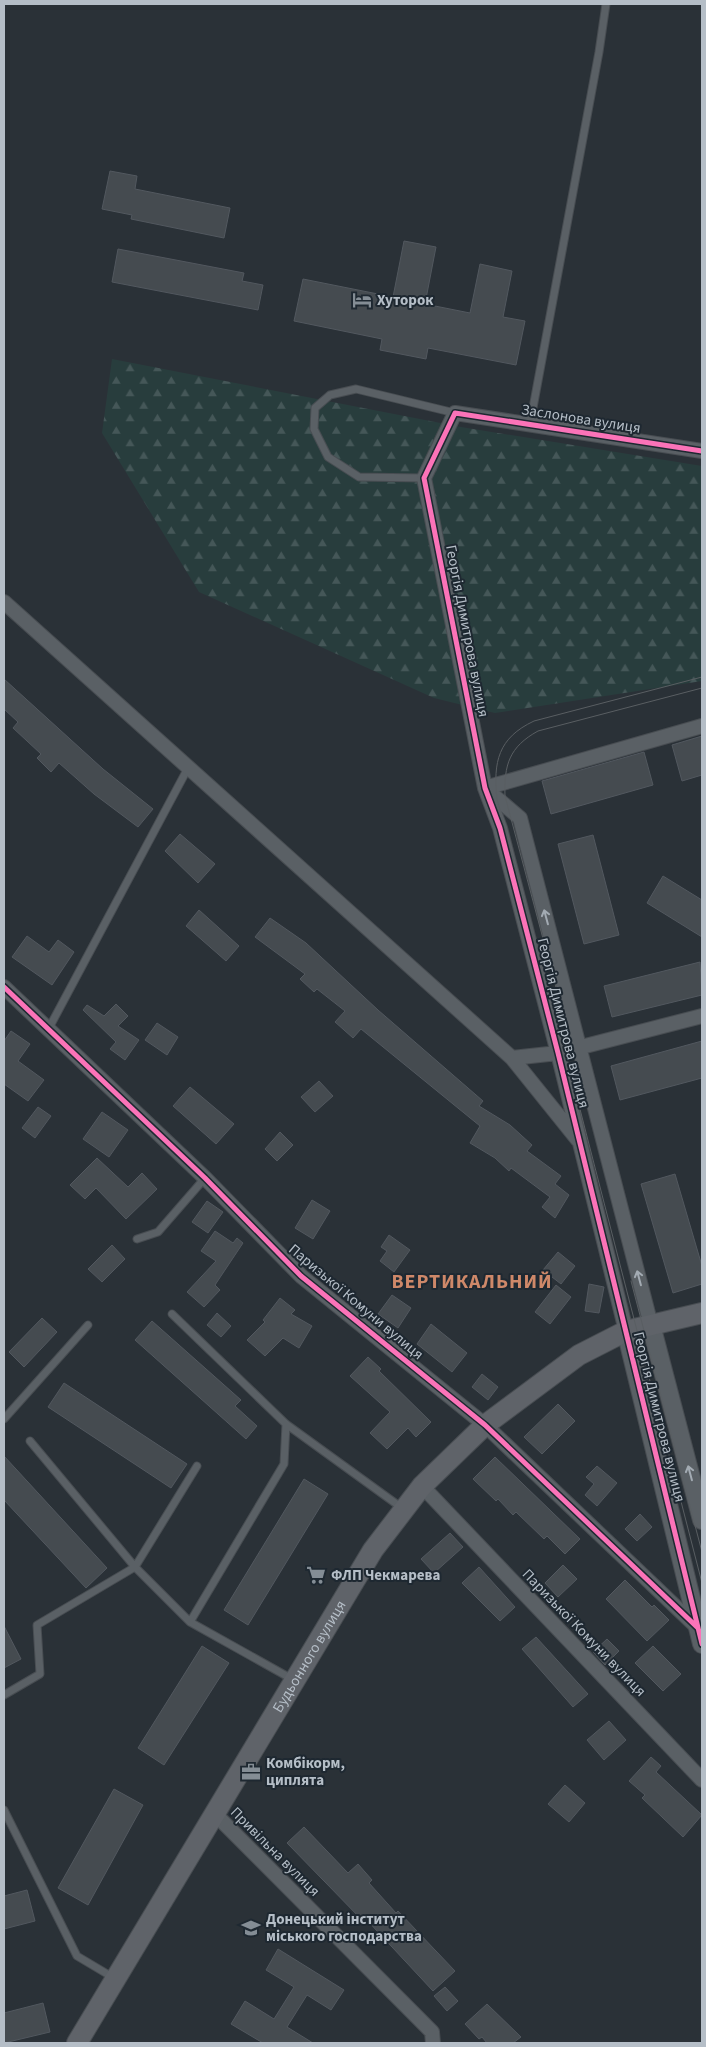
<svg xmlns="http://www.w3.org/2000/svg" width="706" height="2047" font-family="'Source Sans 3',sans-serif">
  <style>
    .forest { fill: url(#forest-firs) }
    .building { fill: #454b50; stroke: #52585f }
    .lines { fill: none; stroke-linecap: round; stroke-linejoin: round }
    .service-casing { stroke: #484d52; stroke-width: 9 }
    .minor-casing { stroke: #484d52; stroke-width: 16 }
    .tertiary-casing { stroke: #484d52; stroke-width: 20 }
    .secondary-casing { stroke: #484d52; stroke-width: 22 }
    .service { stroke: #5a6065; stroke-width: 7 }
    .minor { stroke: #5a6065; stroke-width: 14 }
    .tertiary { stroke: #5a6065; stroke-width: 18 }
    .secondary { stroke: #5f6369; stroke-width: 20 }
    .tram { stroke: #595e62; stroke-width: 1 }
    .cycleway-casing { stroke: #1e2831; stroke-width: 8 }
    .cycleway { stroke: #fb73b8; stroke-width: 5 }
    .oneway { stroke: #a3abb3 }
    .labels { text-anchor: middle; dominant-baseline: central; stroke-width: 4; stroke-linejoin: round; paint-order: stroke }
    .poi-label { font-size: 15px; font-weight: bold; fill: #b5bec7; stroke: #1e2831; text-anchor: start }
    .street-label { font-size: 15px; fill: #b5bec7; stroke: #1e2831 }
    .district-label { font-size: 20px; font-weight: bold; letter-spacing: 1px; fill: #ce8869; stroke: #1e2831 }
  </style>
  <defs>
    <pattern id="forest-firs" width="22" height="20" patternUnits="userSpaceOnUse" patternTransform="scale(1.25)"><rect width="22" height="20" fill="#283d3d"/><path d="M5 1l3.5 6h-7zM16 11l3.5 6h-7z" fill="#455758"/></pattern>
  </defs>
  <rect width="100%" height="100%" fill="#2a3137"/>
  <path class="forest" d="M 112,359 L 461,427 L 702,466 L 702,681 L 495,713 L 434,698 L 199,592 L 102,433 Z"/>
  <path class="building" d="M 110,171 L 137,176 L 135,189 L 230,208 L 224,238 L 131,219 L 132,215 L 102,209 Z
    M 404,241 L 436,247 L 425,304 L 470,313 L 480,264 L 512,271 L 503,317 L 525,321 L 516,365 L 428,348 L 426,359 L 380,350 L 382,339 L 294,321 L 303,279 L 393,297 Z
    M 118,249 L 244,273 L 242,281 L 263,285 L 258,310 L 112,282 Z
    M 4,679 L 103,769 L 153,809 L 138,827 L 94,794 L 59,763 L 51,772 L 37,758 L 41,754 L 13,728 L 18,722 L 4,709 Z
    M 702,736 L 702,775 L 682,781 L 672,745 Z
    M 644,752 L 653,785 L 551,814 L 542,781 Z
    M 180,834 L 215,864 L 198,883 L 165,851 Z
    M 593,835 L 619,935 L 584,944 L 558,844 Z
    M 663,876 L 702,900 L 702,937 L 647,903 Z
    M 199,910 L 239,946 L 226,961 L 186,926 Z
    M 270,918 L 306,943 L 378,1010 L 483,1101 L 479,1106 L 510,1125 L 532,1145 L 527,1151 L 561,1176 L 555,1184 L 569,1195 L 555,1218 L 542,1207 L 550,1197 L 511,1168 L 509,1171 L 495,1158 L 470,1143 L 480,1126 L 361,1029 L 353,1038 L 335,1022 L 345,1011 L 317,989 L 314,992 L 300,979 L 305,974 L 255,937 Z
    M 27,936 L 49,952 L 58,940 L 74,952 L 52,985 L 12,957 Z
    M 700,962 L 702,995 L 612,1017 L 604,986 Z
    M 116,1004 L 128,1016 L 118,1026 L 139,1040 L 125,1060 L 110,1049 L 116,1042 L 83,1010 L 87,1005 L 104,1016 Z
    M 157,1023 L 178,1037 L 167,1055 L 145,1040 Z
    M 11,1031 L 30,1044 L 18,1061 L 44,1080 L 28,1101 L 4,1084 L 4,1041 Z
    M 702,1041 L 702,1078 L 620,1100 L 611,1066 Z
    M 319,1081 L 333,1096 L 315,1112 L 301,1097 Z
    M 190,1087 L 234,1124 L 216,1144 L 173,1106 Z
    M 38,1107 L 51,1116 L 35,1138 L 22,1128 Z
    M 102,1112 L 128,1130 L 109,1157 L 83,1139 Z
    M 280,1132 L 293,1145 L 277,1161 L 265,1149 Z
    M 97,1158 L 128,1187 L 142,1173 L 157,1189 L 126,1219 L 96,1188 L 85,1199 L 70,1185 Z
    M 675,1174 L 702,1266 L 702,1284 L 673,1293 L 641,1184 Z
    M 312,1200 L 330,1211 L 313,1239 L 295,1228 Z
    M 207,1201 L 223,1212 L 208,1233 L 192,1222 Z
    M 215,1231 L 233,1243 L 237,1238 L 243,1243 L 215,1285 L 220,1290 L 204,1307 L 187,1292 L 216,1261 L 201,1251 Z
    M 389,1235 L 410,1250 L 394,1272 L 380,1261 L 387,1251 L 381,1247 Z
    M 112,1245 L 125,1259 L 102,1282 L 88,1269 Z
    M 558,1252 L 575,1266 L 561,1284 L 543,1270 Z
    M 589,1284 L 604,1287 L 599,1313 L 585,1311 Z
    M 556,1285 L 571,1297 L 550,1324 L 535,1312 Z
    M 392,1295 L 411,1308 L 398,1328 L 378,1314 Z
    M 280,1298 L 295,1310 L 291,1314 L 312,1326 L 299,1348 L 283,1338 L 265,1356 L 247,1340 L 265,1322 L 263,1320 Z
    M 217,1313 L 231,1326 L 221,1337 L 207,1325 Z
    M 42,1318 L 57,1332 L 24,1367 L 9,1352 Z
    M 152,1321 L 241,1400 L 235,1406 L 257,1426 L 246,1439 L 135,1340 Z
    M 431,1324 L 467,1353 L 452,1372 L 417,1344 Z
    M 368,1357 L 381,1369 L 379,1371 L 431,1422 L 416,1437 L 408,1428 L 387,1449 L 370,1433 L 390,1412 L 350,1376 Z
    M 482,1374 L 498,1387 L 488,1400 L 472,1387 Z
    M 64,1383 L 187,1464 L 171,1488 L 48,1407 Z
    M 558,1404 L 575,1421 L 542,1454 L 524,1437 Z
    M 4,1456 L 107,1568 L 86,1588 L 4,1500 Z
    M 495,1457 L 580,1539 L 565,1554 L 547,1536 L 544,1539 L 516,1512 L 513,1515 L 498,1499 L 496,1501 L 473,1479 Z
    M 597,1466 L 617,1483 L 597,1506 L 585,1495 L 594,1484 L 586,1477 Z
    M 304,1479 L 328,1494 L 248,1625 L 224,1610 Z
    M 640,1514 L 652,1527 L 637,1541 L 625,1529 Z
    M 450,1533 L 463,1547 L 434,1573 L 421,1559 Z
    M 563,1565 L 577,1579 L 558,1597 L 545,1583 Z
    M 479,1567 L 515,1607 L 500,1621 L 462,1583 Z
    M 625,1580 L 652,1607 L 654,1605 L 669,1620 L 647,1641 L 606,1599 Z
    M 4,1626 L 21,1659 L 4,1668 Z
    M 536,1637 L 588,1694 L 573,1707 L 522,1649 Z
    M 607,1639 L 619,1651 L 605,1665 L 593,1652 Z
    M 202,1646 L 229,1663 L 164,1765 L 138,1748 Z
    M 653,1646 L 681,1674 L 663,1691 L 635,1663 Z
    M 609,1721 L 626,1740 L 604,1760 L 587,1740 Z
    M 651,1757 L 661,1766 L 656,1772 L 702,1815 L 683,1837 L 642,1798 L 645,1795 L 629,1781 Z
    M 565,1785 L 585,1803 L 569,1822 L 548,1804 Z
    M 114,1789 L 143,1805 L 88,1905 L 58,1888 Z
    M 304,1827 L 348,1873 L 358,1864 L 372,1880 L 369,1883 L 396,1913 L 398,1911 L 455,1971 L 433,1991 L 365,1918 L 362,1920 L 287,1843 Z
    M 27,1890 L 35,1921 L 4,1929 L 4,1896 Z
    M 278,1949 L 344,1990 L 331,2010 L 307,1995 L 287,2027 L 313,2043 L 263,2043 L 231,2024 L 245,2001 L 274,2019 L 294,1987 L 266,1970 Z
    M 445,1987 L 458,2001 L 447,2011 L 434,1996 Z
    M 43,2003 L 50,2032 L 4,2043 L 4,2013 Z
    M 487,2004 L 521,2037 L 513,2043 L 487,2043 L 482,2037 L 479,2039 L 465,2024 Z"/>
  <g class="lines">
    <g class="service-casing">
      <path id="service" d="M 530,424 L 599,52 L 606,4
        M 424,478 L 359,477 L 328,457 L 314,429 L 315,408 L 330,395 L 356,389 L 455,413
        M 49,1028 L 188,768
        M 137,1239 L 158,1232 L 205,1178
        M 172,1314 L 286,1424 L 402,1508
        M 4,1419 L 88,1325
        M 30,1441 L 135,1567 L 190,1622 L 284,1464 L 286,1424
        M 190,1622 L 292,1679
        M 4,1695 L 40,1674 L 37,1625 L 135,1567 L 197,1466
        M 4,1810 L 77,1956 L 114,1978"/>
    </g>
    <g class="minor-casing">
      <path id="minor" d="M 4,602 L 512,1058 L 578,1140
        M 485,788 L 702,726
        M 487,790 L 520,818 L 651,1325
        M 4,987 L 205,1178 L 301,1276 L 485,1425 L 698,1628
        M 512,1058 L 558,1053 L 702,1016
        M 626,1331 L 558,1053 L 500,828 L 485,788 L 424,478 L 455,413 L 702,451
        M 422,1486 L 702,1780
        M 215,1814 L 432,2032 L 433,2043"/>
    </g>
    <g class="tertiary-casing">
      <path id="tertiary" d="M 651,1325 L 702,1520
        M 626,1331 L 702,1644"/>
    </g>
    <g class="secondary-casing">
      <g id="secondary">
        <path id="s1" d="M 77,2043 L 373,1550 L 422,1486 L 485,1425 L 579,1355 L 626,1331 L 702,1313"/>
      </g>
    </g>
    <use href="#service" class="service"/>
    <use href="#minor" class="minor"/>
    <use href="#tertiary" class="tertiary"/>
    <use href="#secondary" class="secondary"/>
    <path class="tram" d="M 702,677 L 534,721 C 498,738 493,762 497,799 L 565,1051 L 702,1583
      M 562,1010 L 505,796 C 504,765 509,747 538,731 L 702,688
      M 631,1281 L 702,1552"/>
    <g class="cycleway-casing">
      <path id="cycleway" d="M 702,451 L 455,413 L 424,478 L 485,788 L 500,828 L 558,1053 L 702,1644
        M 4,987 L 205,1178 L 301,1276 L 485,1425 L 698,1628"/>
    </g>
    <use href="#cycleway" class="cycleway"/>
  </g>
  <defs><path id="oneway-shaft" d="M-6 0H5M1.5-3L5.5 0L1.5 3" fill="none" stroke-width="1.6" stroke-linecap="round" stroke-linejoin="round" transform="scale(1.25)"/></defs>
  <g class="oneway">
    <use href="#oneway-shaft" transform="translate(546 917) rotate(-105)"/>
    <use href="#oneway-shaft" transform="translate(639 1278) rotate(-105)"/>
    <use href="#oneway-shaft" transform="translate(690 1473) rotate(-105)"/>
  </g>
  <defs>
    <g id="hotel-bare" transform="scale(1.5)"><path d="M-6-4.5h1.5V1H6V5H4.5V3h-9V5H-6ZM-4 0a1.8 1.8 0 1 1 3.6 0ZM.5 0V-2.5h3Q6-2.5 6 0Z" fill="#848d95" stroke="#1e2831" stroke-width="2.5" paint-order="stroke"/></g>
    <g id="supermarket-bare" transform="scale(1.5)"><path d="M-6-5.5h2.5l.6 2H6L4.5 2H-2.5L-4.4-4H-6ZM-1.5 3.2a1.3 1.3 0 1 0 .1 0ZM3 3.2a1.3 1.3 0 1 0 .1 0Z" fill="#848d95" stroke="#1e2831" stroke-width="2.5" paint-order="stroke"/></g>
    <g id="office-bare" transform="scale(1.5)"><path d="M-6-3h4V-5.5h4V-3h4V5H-6ZM-1-4.5V-3h2v-1.5ZM-6 0V1H6V0Z" fill="#848d95" stroke="#1e2831" stroke-width="2.5" paint-order="stroke"/></g>
    <g id="university-bare" transform="scale(1.5)"><path d="M0-5L7-2L0 1L-7-2ZM-4 1L0 2.5L4 1V4Q0 6-4 4Z" fill="#848d95" stroke="#1e2831" stroke-width="2.5" paint-order="stroke"/></g>
  </defs>
  <g fill-rule="evenodd">
    <use href="#hotel-bare" x="362" y="300"/>
    <use href="#supermarket-bare" x="316" y="1575"/>
    <use href="#office-bare" x="251" y="1772"/>
    <use href="#university-bare" x="251" y="1928"/>
  </g>
  <g class="labels">
    <g class="poi-label">
      <text x="377" y="300">Хуторок</text>
      <text x="331" y="1575">ФЛП Чекмарева</text>
      <text x="266" y="1763">Комбікорм,<tspan x="266" dy="17">циплята</tspan></text>
      <text x="266" y="1919">Донецький інститут<tspan x="266" dy="17">міського господарства</tspan></text>
    </g>
    <g class="street-label">
      <text transform="translate(581 419) rotate(9)">Заслонова вулиця</text>
      <text transform="translate(467 631) rotate(79)">Георгія Димитрова вулиця</text>
      <text transform="translate(563 1023) rotate(76)">Георгія Димитрова вулиця</text>
      <text transform="translate(356 1302) rotate(40)">Паризької Комуни вулиця</text>
      <text transform="translate(659 1417) rotate(76)">Георгія Димитрова вулиця</text>
      <text transform="translate(584 1633) rotate(46)">Паризької Комуни вулиця</text>
      <text stroke="none"><textPath href="#s1" startOffset="451">Будьонного вулиця</textPath></text>
      <text transform="translate(275 1852) rotate(45)">Привільна вулиця</text>
    </g>
    <g class="district-label">
      <text x="472" y="1282">ВЕРТИКАЛЬНИЙ</text>
    </g>
  </g>
  <rect width="706" height="2047" fill="none" stroke="#b5bec7" stroke-width="10"/>
</svg>
